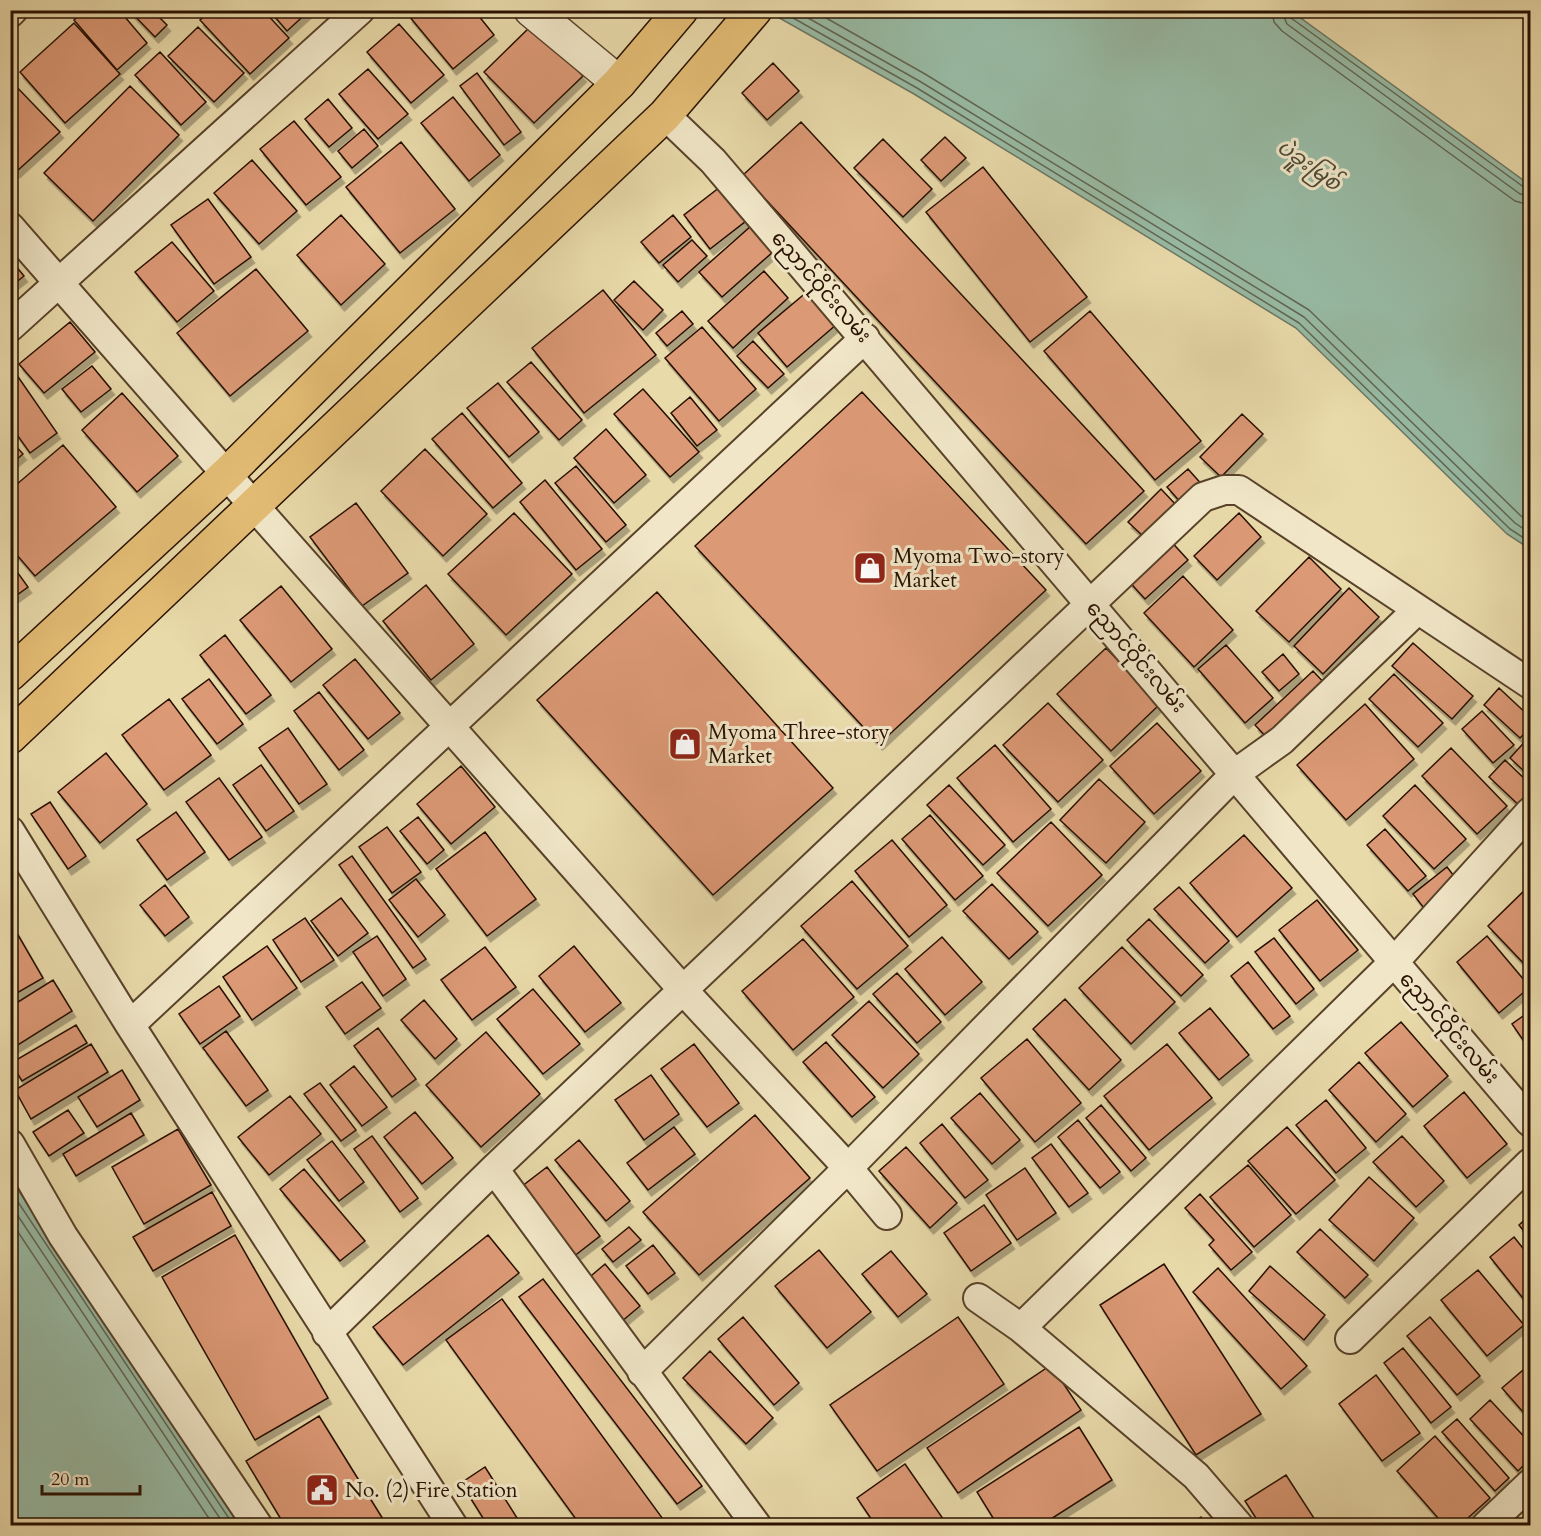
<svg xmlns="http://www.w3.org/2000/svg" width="1541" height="1536" font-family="Cardo,'Noto Sans Myanmar',serif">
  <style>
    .water { fill: #98bba5; stroke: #6b7763; stroke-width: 1.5 }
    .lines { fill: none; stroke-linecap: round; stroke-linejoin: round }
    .shore { stroke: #606652; stroke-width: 1.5 }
    .building { fill: #dc9976; stroke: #281000; stroke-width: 1.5; filter: url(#shadow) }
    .minor-casing { stroke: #58422a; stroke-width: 32 }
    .tertiary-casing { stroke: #58422a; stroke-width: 36 }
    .trunk-casing { stroke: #281000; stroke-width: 36 }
    .minor { stroke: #f1e7c8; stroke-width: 28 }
    .tertiary { stroke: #f1e7c8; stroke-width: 33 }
    .trunk { stroke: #e4bd75; stroke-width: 33 }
    .labels { text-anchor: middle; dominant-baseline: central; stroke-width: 6; stroke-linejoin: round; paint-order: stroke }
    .street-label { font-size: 21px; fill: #281000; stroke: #f1e7c8 }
    .poi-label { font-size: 21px; fill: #281000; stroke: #f1e7c8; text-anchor: start }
    .water-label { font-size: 22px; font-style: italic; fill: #4f4c3a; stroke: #f1e7c8 }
  </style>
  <defs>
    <filter id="shadow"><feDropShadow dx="3.5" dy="6" stdDeviation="0" flood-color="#0004"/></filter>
  </defs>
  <rect width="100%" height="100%" fill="#e9daaa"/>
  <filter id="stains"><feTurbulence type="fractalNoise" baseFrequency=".00333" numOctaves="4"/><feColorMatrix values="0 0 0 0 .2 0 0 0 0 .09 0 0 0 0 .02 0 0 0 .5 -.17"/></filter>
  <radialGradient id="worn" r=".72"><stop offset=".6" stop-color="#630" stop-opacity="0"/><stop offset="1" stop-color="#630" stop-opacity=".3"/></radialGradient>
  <path class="water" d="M 767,11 L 1291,11 L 1530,185 L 1530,549 L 1507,534 L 1296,328 L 914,94 Z
    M 11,1179 L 241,1525 L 11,1525 Z"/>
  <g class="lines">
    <path class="shore" d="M 779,10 L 917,88 L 1299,323 L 1510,529 L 1530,542
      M 794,10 L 921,82 L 1304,317 L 1515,523 L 1530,533
      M 812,10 L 925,74 L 1309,310 L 1521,516 L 1530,522
      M 1272,10 L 1274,22 L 1282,31 L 1515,201 L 1530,205
      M 1281,10 L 1287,24 L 1520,194 L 1530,196
      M 1288,10 L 1291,18 L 1525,188 L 1530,189
      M 10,1190 L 234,1526
      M 10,1204 L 225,1526
      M 10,1220 L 214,1526"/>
  </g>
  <path class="building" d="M 85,10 L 119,10 L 147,43 L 117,70 L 74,20 Z
    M 129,10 L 152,10 L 167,25 L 155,37 Z
    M 211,10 L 263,10 L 289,38 L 250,74 L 200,20 Z
    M 269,10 L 310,10 L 287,31 Z
    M 416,10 L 474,10 L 494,35 L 453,69 L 409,16 Z
    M 74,23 L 120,74 L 65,123 L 20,72 Z
    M 399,24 L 444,75 L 411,103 L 367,52 Z
    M 533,24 L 583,76 L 534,123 L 484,72 Z
    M 198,27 L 244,73 L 214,102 L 168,56 Z
    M 160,52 L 206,102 L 181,125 L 135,75 Z
    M 773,63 L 799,91 L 767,120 L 742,93 Z
    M 368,69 L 408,114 L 378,139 L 339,94 Z
    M 477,73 L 521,132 L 504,145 L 460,86 Z
    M 10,80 L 60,132 L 16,172 L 10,166 Z
    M 130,86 L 179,135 L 93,221 L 44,173 Z
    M 453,97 L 500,155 L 469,181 L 421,123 Z
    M 328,99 L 352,128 L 329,147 L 305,119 Z
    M 294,121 L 341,177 L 306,205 L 260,149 Z
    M 801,122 L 1144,491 L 1086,544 L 743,175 Z
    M 364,129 L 378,146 L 352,168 L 338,151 Z
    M 945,137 L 966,158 L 941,181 L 921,160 Z
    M 883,139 L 932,189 L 903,217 L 854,168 Z
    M 401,142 L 455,209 L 400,253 L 346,187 Z
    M 252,160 L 297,211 L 259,244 L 214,193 Z
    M 983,167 L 1087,297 L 1030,342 L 926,212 Z
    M 720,187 L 746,221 L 710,249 L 684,215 Z
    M 208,199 L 251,257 L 214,284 L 171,225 Z
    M 341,215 L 385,264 L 341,305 L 297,255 Z
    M 673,215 L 691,237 L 659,263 L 641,242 Z
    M 751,226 L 774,251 L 722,297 L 699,272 Z
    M 692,240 L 707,256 L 678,282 L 663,265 Z
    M 172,242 L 214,291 L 177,322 L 135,272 Z
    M 10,259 L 24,276 L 10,287 Z
    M 256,269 L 308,331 L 230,396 L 177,333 Z
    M 764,271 L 788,298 L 733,348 L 708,321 Z
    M 634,281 L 663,310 L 643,330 L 614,300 Z
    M 603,290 L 656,355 L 584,413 L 532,348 Z
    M 808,291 L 837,324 L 787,367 L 758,333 Z
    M 682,311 L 693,324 L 667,346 L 656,333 Z
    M 1090,311 L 1201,441 L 1155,480 L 1044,351 Z
    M 70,322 L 95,352 L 44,393 L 19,364 Z
    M 702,327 L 756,389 L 719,421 L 665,358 Z
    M 753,341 L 784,374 L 768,388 L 737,356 Z
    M 531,362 L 582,420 L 559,440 L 507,382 Z
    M 92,366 L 111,389 L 81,412 L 62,389 Z
    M 14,371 L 57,433 L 30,453 L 10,425 L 10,374 Z
    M 498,383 L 539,432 L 509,457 L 467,408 Z
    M 643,389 L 699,452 L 670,477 L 614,414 Z
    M 862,392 L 1046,590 L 879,744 L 695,546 Z
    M 122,393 L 178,456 L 137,492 L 82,430 Z
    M 690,397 L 717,430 L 697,446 L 671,413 Z
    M 462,413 L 522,483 L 493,508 L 432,439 Z
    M 1242,414 L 1263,434 L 1221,477 L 1200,457 Z
    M 606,429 L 646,475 L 614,503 L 574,458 Z
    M 10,440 L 23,454 L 10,465 Z
    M 63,445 L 116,507 L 35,576 L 10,547 L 10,490 Z
    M 425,449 L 487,514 L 443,556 L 381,491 Z
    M 576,466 L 626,525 L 606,542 L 555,483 Z
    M 1188,469 L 1204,487 L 1183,505 L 1167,487 Z
    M 545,480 L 602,549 L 576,570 L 520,502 Z
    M 1161,489 L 1178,507 L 1146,539 L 1128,522 Z
    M 356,503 L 408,573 L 362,606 L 310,537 Z
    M 514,513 L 572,574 L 506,635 L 448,574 Z
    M 1239,513 L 1261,537 L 1217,580 L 1194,556 Z
    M 1167,537 L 1188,560 L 1145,599 L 1124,576 Z
    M 1309,557 L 1341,589 L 1289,642 L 1256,611 Z
    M 10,562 L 28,587 L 10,600 Z
    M 1183,576 L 1233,630 L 1194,667 L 1144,613 Z
    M 426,585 L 474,644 L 431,680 L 383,621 Z
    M 281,586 L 332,649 L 291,682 L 240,620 Z
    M 1349,588 L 1379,617 L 1323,674 L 1294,646 Z
    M 657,592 L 833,788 L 713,895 L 537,700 Z
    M 225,635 L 271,695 L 246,714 L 200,655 Z
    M 1413,643 L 1473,696 L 1452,719 L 1392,666 Z
    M 1226,645 L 1273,698 L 1245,723 L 1198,669 Z
    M 1106,648 L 1160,704 L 1111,751 L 1057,694 Z
    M 1283,654 L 1299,674 L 1279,691 L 1262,672 Z
    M 355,659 L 400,713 L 368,739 L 323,685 Z
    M 1313,671 L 1329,688 L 1271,742 L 1255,725 Z
    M 1394,674 L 1443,723 L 1418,747 L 1369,699 Z
    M 209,679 L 243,724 L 217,744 L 182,699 Z
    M 1499,688 L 1530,717 L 1530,728 L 1520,738 L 1484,705 Z
    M 319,692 L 364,750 L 339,770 L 294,711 Z
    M 169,699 L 211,755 L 164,790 L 122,735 Z
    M 1048,703 L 1103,760 L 1058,802 L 1003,745 Z
    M 1365,704 L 1414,759 L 1346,820 L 1297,765 Z
    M 1482,711 L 1514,745 L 1493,763 L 1462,729 Z
    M 1157,723 L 1201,771 L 1154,814 L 1110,766 Z
    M 288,728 L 327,784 L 299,804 L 259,748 Z
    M 1530,736 L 1530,771 L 1527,774 L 1510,758 Z
    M 995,745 L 1051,809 L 1013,842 L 957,778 Z
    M 1451,748 L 1507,806 L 1477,834 L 1422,776 Z
    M 106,753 L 147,804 L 100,843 L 58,792 Z
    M 1505,760 L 1530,784 L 1530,803 L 1524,810 L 1489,777 Z
    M 261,765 L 294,811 L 266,831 L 233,785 Z
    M 461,766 L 495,807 L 451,844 L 417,804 Z
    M 219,778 L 262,837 L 229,860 L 186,802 Z
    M 1099,779 L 1145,822 L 1106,863 L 1060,820 Z
    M 949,785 L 1005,845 L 983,865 L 927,805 Z
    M 1415,785 L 1466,839 L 1434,869 L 1383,816 Z
    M 50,802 L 86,856 L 68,869 L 31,814 Z
    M 176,812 L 205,852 L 167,880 L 137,840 Z
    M 930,815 L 983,876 L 955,900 L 902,839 Z
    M 418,817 L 444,850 L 427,864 L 400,831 Z
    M 1051,822 L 1102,875 L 1048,926 L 997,873 Z
    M 387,827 L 421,872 L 392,893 L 359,847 Z
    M 1385,829 L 1426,876 L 1408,891 L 1367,845 Z
    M 485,832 L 536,899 L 487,936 L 436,869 Z
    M 1244,835 L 1292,888 L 1237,937 L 1190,883 Z
    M 892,840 L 947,905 L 909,937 L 855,871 Z
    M 352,856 L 426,959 L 413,968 L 339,865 Z
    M 1447,867 L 1461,885 L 1427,912 L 1413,894 Z
    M 416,879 L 445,915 L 418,937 L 389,900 Z
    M 852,881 L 908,946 L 857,989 L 801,926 Z
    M 992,884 L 1038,932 L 1009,959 L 963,911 Z
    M 165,885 L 189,917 L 165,936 L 140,905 Z
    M 1530,885 L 1530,970 L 1488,926 Z
    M 1179,887 L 1229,941 L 1205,963 L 1154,909 Z
    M 341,898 L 368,933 L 338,956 L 311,921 Z
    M 1317,900 L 1358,950 L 1320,981 L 1279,930 Z
    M 305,918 L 334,960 L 301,982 L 273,940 Z
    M 1149,919 L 1203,975 L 1181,996 L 1127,940 Z
    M 14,928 L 43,978 L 10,997 L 10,930 Z
    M 377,936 L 406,979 L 383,996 L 353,952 Z
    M 1487,936 L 1530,987 L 1499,1013 L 1457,962 Z
    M 942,937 L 982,982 L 945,1015 L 905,969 Z
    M 1274,938 L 1314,989 L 1296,1004 L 1255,952 Z
    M 803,939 L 854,997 L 793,1050 L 742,991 Z
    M 267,946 L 297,988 L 252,1020 L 223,977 Z
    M 574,946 L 621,1003 L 585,1032 L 539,976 Z
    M 485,947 L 516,987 L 472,1020 L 441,980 Z
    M 1122,947 L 1175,1002 L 1131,1044 L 1079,988 Z
    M 1248,962 L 1290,1016 L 1273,1029 L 1231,976 Z
    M 897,973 L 941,1022 L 917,1043 L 873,994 Z
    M 53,980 L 72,1011 L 13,1048 L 10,1007 Z
    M 362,982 L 381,1008 L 345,1034 L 326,1007 Z
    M 219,986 L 240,1016 L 200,1044 L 179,1014 Z
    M 533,989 L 580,1044 L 543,1074 L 497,1019 Z
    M 1065,999 L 1121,1060 L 1089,1090 L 1033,1029 Z
    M 424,1000 L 457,1039 L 435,1059 L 401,1020 Z
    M 869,1001 L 919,1054 L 883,1088 L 832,1035 Z
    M 1210,1008 L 1249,1055 L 1219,1080 L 1179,1033 Z
    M 1530,1011 L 1530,1050 L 1512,1024 Z
    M 1401,1022 L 1448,1076 L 1413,1107 L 1365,1053 Z
    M 76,1025 L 87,1043 L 22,1081 L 11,1063 Z
    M 378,1028 L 416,1079 L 392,1097 L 354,1046 Z
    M 226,1031 L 268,1090 L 246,1106 L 203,1048 Z
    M 486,1032 L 540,1094 L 481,1147 L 426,1085 Z
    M 1027,1039 L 1081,1103 L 1035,1142 L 981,1078 Z
    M 826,1042 L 875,1097 L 852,1117 L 803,1062 Z
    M 91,1044 L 108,1072 L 31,1119 L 15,1090 Z
    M 694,1044 L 739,1103 L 707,1127 L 661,1069 Z
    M 1167,1044 L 1212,1098 L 1149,1150 L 1104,1096 Z
    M 1359,1062 L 1406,1114 L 1376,1142 L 1329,1090 Z
    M 354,1066 L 387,1107 L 362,1126 L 330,1085 Z
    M 122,1070 L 140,1100 L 97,1127 L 78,1097 Z
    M 651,1075 L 679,1114 L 644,1140 L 615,1100 Z
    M 320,1083 L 356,1130 L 341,1141 L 304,1094 Z
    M 1464,1092 L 1507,1144 L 1467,1178 L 1424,1126 Z
    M 980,1093 L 1020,1140 L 992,1164 L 951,1118 Z
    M 290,1096 L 321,1134 L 269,1175 L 238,1137 Z
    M 1326,1100 L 1366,1148 L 1336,1173 L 1296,1125 Z
    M 1101,1105 L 1146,1158 L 1131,1171 L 1086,1118 Z
    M 68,1110 L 84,1133 L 49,1156 L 33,1132 Z
    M 415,1112 L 453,1158 L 422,1184 L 384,1137 Z
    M 131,1113 L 144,1135 L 76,1176 L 63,1154 Z
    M 755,1115 L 810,1178 L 699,1275 L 643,1212 Z
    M 1078,1120 L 1120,1172 L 1100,1188 L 1058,1137 Z
    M 942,1124 L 988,1180 L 965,1198 L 920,1143 Z
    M 674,1127 L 695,1154 L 648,1190 L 627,1163 Z
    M 1287,1127 L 1335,1180 L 1296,1214 L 1248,1161 Z
    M 178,1129 L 211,1185 L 144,1224 L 112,1167 Z
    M 372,1136 L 418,1198 L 400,1212 L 354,1149 Z
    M 1402,1136 L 1444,1181 L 1416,1207 L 1373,1162 Z
    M 579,1140 L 630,1201 L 606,1221 L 555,1160 Z
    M 332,1141 L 364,1182 L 339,1201 L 307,1160 Z
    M 1051,1144 L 1088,1193 L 1069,1207 L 1032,1158 Z
    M 906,1147 L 957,1203 L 930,1228 L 879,1171 Z
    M 1248,1165 L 1291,1215 L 1254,1247 L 1210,1197 Z
    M 547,1167 L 600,1236 L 573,1257 L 521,1187 Z
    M 1025,1168 L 1056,1213 L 1017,1240 L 986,1195 Z
    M 304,1169 L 365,1241 L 340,1261 L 280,1189 Z
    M 1369,1177 L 1414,1218 L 1374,1261 L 1329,1220 Z
    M 212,1192 L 231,1226 L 153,1271 L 133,1237 Z
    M 1200,1194 L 1252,1252 L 1231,1270 L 1209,1245 L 1214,1240 L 1185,1208 Z
    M 984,1205 L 1011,1243 L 971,1271 L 944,1233 Z
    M 1530,1215 L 1530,1239 L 1519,1225 Z
    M 629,1227 L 641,1240 L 613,1262 L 602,1249 Z
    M 1320,1229 L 1368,1275 L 1345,1298 L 1297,1252 Z
    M 235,1235 L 328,1398 L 255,1440 L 162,1277 Z
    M 488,1235 L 519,1273 L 403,1365 L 373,1327 Z
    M 1514,1237 L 1530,1257 L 1530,1307 L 1490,1257 Z
    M 653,1245 L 675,1273 L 648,1294 L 626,1266 Z
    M 819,1250 L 871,1312 L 827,1348 L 775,1286 Z
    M 891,1251 L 927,1294 L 898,1317 L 862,1274 Z
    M 605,1264 L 640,1306 L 621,1322 L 585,1281 Z
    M 1164,1264 L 1261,1414 L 1196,1455 L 1100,1305 Z
    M 1270,1266 L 1325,1315 L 1304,1340 L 1249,1291 Z
    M 1218,1268 L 1307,1366 L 1281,1389 L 1193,1292 Z
    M 1478,1270 L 1524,1325 L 1487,1356 L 1441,1300 Z
    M 543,1279 L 702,1486 L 677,1504 L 519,1297 Z
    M 502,1299 L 668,1526 L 581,1526 L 446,1340 Z
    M 743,1317 L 799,1383 L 774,1405 L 718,1339 Z
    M 958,1317 L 1004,1384 L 877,1471 L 830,1405 Z
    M 1430,1317 L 1480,1376 L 1457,1395 L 1407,1336 Z
    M 1403,1348 L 1451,1407 L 1431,1423 L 1384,1363 Z
    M 710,1351 L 773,1418 L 746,1444 L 683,1378 Z
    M 1530,1364 L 1530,1420 L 1502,1388 Z
    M 1051,1365 L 1081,1410 L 958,1493 L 927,1448 Z
    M 1376,1375 L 1420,1433 L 1382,1461 L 1339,1404 Z
    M 1490,1400 L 1530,1443 L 1530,1459 L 1518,1471 L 1470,1419 Z
    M 319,1416 L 386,1524 L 384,1526 L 285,1526 L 246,1461 Z
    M 1457,1419 L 1509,1478 L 1495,1491 L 1442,1432 Z
    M 1079,1427 L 1112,1480 L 1040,1526 L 998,1526 L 977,1492 Z
    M 1435,1436 L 1490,1498 L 1459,1526 L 1445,1526 L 1397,1471 Z
    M 905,1464 L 948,1526 L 876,1526 L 857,1498 Z
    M 485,1467 L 522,1526 L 488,1526 L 461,1483 Z
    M 1286,1475 L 1319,1526 L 1261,1526 L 1245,1501 Z
    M 1201,1517 L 1206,1526 L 1188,1526 Z"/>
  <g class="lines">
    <g class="minor-casing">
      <path id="minor" d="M 10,13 L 13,10
        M 665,115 L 713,161 L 1530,1122
        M 10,227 L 255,507 L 683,990 L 848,1168 L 887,1215
        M 10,327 L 360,10
        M 10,831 L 130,1025 L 453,1526
        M 130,1025 L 865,338
        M 10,1144 L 63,1236 L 258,1526
        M 494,1169 L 757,1526
        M 978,1298 L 1021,1328 L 1196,1476 L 1239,1526
        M 1021,1328 L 1393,963 L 1530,812
        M 327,1333 L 494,1169 L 1203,497 L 1224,490 L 1239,490 L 1530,684
        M 1350,1339 L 1530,1163
        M 642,1372 L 848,1168 L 1236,773 L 1282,740 L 1417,610
        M 1486,1526 L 1530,1484"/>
    </g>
    <g class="tertiary-casing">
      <path id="tertiary" d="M 531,10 L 619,83"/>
    </g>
    <g class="trunk-casing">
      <path id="trunk" d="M 10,674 L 228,473 L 619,83 L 681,10
        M 10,737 L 665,115 L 755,10"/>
    </g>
    <use href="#minor" class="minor"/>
    <use href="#tertiary" class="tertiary"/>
    <use href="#trunk" class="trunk"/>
  </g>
  <defs>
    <g id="shop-square" transform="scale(1.725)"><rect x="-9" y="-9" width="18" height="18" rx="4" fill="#8f2418" stroke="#f1e7c8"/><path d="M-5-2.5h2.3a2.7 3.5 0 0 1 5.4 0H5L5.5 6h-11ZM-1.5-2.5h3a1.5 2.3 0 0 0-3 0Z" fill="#fff"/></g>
    <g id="civic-square" transform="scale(1.725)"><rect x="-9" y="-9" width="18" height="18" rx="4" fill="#8f2418" stroke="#f1e7c8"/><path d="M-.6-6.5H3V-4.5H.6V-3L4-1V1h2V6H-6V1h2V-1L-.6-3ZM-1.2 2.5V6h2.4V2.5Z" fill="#fff"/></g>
  </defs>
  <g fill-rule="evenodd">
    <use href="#shop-square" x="870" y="568"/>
    <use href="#shop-square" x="685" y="744"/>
    <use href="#civic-square" x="322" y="1490"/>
  </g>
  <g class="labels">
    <g class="street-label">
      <text transform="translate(821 287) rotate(49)">ညောင်ဝိုင်းလမ်း</text>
      <text transform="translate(1136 657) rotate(49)">ညောင်ဝိုင်းလမ်း</text>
      <text transform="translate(1449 1028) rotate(49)">ညောင်ဝိုင်းလမ်း</text>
    </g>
    <g class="poi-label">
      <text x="893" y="556">Myoma Two-story<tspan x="893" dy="24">Market</tspan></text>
      <text x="708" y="732">Myoma Three-story<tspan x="708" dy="24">Market</tspan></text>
      <text x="345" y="1490">No. (2) Fire Station</text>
    </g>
    <g class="water-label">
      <text transform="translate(1309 165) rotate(35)">ပဲခူးမြစ်</text>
    </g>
  </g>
  <rect width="1541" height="1536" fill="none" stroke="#e9daaa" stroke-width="36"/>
  <rect x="12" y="12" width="1517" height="1512" fill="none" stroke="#281000" stroke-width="3"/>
  <rect x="18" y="18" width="1505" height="1500" fill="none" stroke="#281000" stroke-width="1.5"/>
  <path d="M42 1485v9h98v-9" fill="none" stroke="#281000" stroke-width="3"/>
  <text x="51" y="1485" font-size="18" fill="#281000" stroke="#f1e7c8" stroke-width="4.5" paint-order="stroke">20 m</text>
  <rect width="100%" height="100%" filter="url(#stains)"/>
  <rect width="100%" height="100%" fill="url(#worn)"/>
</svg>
